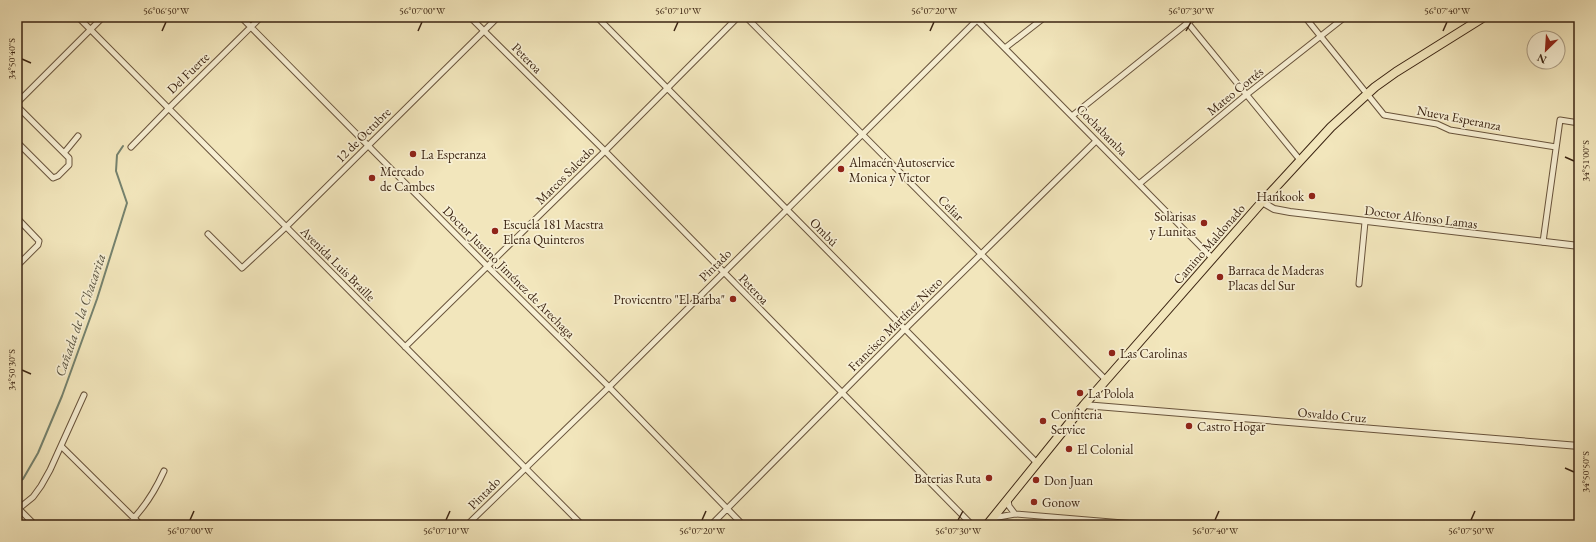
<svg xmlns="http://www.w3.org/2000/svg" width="1596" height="542" font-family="'EB Garamond',serif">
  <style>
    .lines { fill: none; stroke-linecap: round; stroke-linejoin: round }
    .stream { stroke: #75826e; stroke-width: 2 }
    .minor-casing { stroke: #69543c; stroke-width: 7 }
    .tertiary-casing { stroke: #69543c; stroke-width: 8 }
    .primary-casing { stroke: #3b2412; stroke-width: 10 }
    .minor { stroke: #f7efd3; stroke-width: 5 }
    .tertiary { stroke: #f7efd3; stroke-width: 6 }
    .primary { stroke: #f2e6bc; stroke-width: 8 }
    .ticks { fill: none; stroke: #3b2412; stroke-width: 1.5 }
    .poi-dot { fill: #8f2418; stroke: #f7efd3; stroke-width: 1.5 }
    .labels { text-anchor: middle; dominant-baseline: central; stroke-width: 3.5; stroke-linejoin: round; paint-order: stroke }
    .street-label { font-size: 13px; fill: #3b2412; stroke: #f7efd3 }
    .poi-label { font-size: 13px; fill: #3b2412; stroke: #f7efd3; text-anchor: start }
    .water-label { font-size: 14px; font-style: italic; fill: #585340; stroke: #f7efd3 }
    .neatline { fill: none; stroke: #3b2412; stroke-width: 1.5 }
    .ticks-label { font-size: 10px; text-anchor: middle; fill: #3b2412 }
  </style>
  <rect width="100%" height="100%" fill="#f2e6bc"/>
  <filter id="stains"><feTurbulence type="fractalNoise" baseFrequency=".005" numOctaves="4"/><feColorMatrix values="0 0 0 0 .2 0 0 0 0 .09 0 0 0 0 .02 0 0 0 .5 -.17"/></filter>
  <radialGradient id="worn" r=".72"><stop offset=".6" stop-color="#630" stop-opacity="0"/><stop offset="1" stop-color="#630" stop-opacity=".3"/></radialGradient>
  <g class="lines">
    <path class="stream" d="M 17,483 L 23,479 L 38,453 L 62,396 L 97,299 L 127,203 L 116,171 L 117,155 L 123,146"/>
    <g class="minor-casing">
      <path id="minor" d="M 78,17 L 582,525
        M 241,17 L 487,266 L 609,387 L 743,525
        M 470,17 L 605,151 L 972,525
        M 597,17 L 1037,463
        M 746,17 L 1106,380
        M 974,17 L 1213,259
        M 1183,17 L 1300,160
        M 1305,17 L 1384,115 L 1437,124 L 1450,130 L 1556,147
        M 1005,48 L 1045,17
        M 17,103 L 103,17
        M 17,106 L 69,158 L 69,165 L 58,176 L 53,178 L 17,142
        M 1072,116 L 1195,17
        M 131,147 L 169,108 L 261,17
        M 64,153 L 78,136
        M 1139,184 L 1246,95 L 1345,17
        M 17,218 L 39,241 L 38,245 L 17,266
        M 208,234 L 242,268 L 286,227 L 498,17
        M 1543,242 L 1560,120 L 1579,123
        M 1359,284 L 1365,222
        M 405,347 L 605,151 L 738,17
        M 61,446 L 141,525
        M 1008,500 L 1009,506 L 1015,514
        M 17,507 L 35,525
        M 17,510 L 33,497 L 41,486 L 50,470 L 84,395
        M 993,518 L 1015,514 L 1147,525
        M 127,525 C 143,510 155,491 164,471
        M 467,525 L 609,387 L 977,20
        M 711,525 L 905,329 L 1096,141"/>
    </g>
    <g class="tertiary-casing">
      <path id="tertiary" d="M 1262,202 L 1274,209 L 1290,212 L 1579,246
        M 1084,405 L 1579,446"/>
    </g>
    <g class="primary-casing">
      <path id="primary" d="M 987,525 L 1084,405 L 1262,202 L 1331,127 L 1375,87 L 1396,72 L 1484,17"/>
    </g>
    <use href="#minor" class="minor"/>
    <use href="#tertiary" class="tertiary"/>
    <use href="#primary" class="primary"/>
  </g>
  <path class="ticks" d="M 162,31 L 166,22M 418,31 L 422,22M 674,31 L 678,22M 930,31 L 934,22M 1186,31 L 1191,22M 1443,31 L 1447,22M 22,59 L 31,63M 1565,157 L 1574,161M 22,370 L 31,374M 1565,468 L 1574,472M 190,520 L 194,511M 446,520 L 450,511M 702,520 L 706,511M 958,520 L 963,511M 1215,520 L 1219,511M 1471,520 L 1475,511"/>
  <g class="poi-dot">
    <circle cx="413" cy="154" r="4"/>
    <circle cx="841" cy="169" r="4"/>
    <circle cx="372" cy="178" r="4"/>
    <circle cx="1312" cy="196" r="4"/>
    <circle cx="1204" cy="223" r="4"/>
    <circle cx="495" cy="231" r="4"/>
    <circle cx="1220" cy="277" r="4"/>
    <circle cx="733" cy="299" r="4"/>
    <circle cx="1112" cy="353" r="4"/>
    <circle cx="1080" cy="393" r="4"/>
    <circle cx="1043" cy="421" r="4"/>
    <circle cx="1189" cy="426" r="4"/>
    <circle cx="1069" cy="449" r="4"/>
    <circle cx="989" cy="478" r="4"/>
    <circle cx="1036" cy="480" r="4"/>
    <circle cx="1034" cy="502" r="4"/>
  </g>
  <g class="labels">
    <g class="street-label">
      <text transform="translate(527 58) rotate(45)">Peteroa</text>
      <text transform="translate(188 73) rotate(-44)">Del Fuerte</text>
      <text transform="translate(1235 91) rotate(-39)">Mateo Cortés</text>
      <text transform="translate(1459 118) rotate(11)">Nueva Esperanza</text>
      <text transform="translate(1102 130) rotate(45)">Cochabamba</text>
      <text transform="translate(363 135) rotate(-45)">12 de Octubre</text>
      <text transform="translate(565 175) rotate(-45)">Marcos Salcedo</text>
      <text transform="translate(951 208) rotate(45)">Celiar</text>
      <text transform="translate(1421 217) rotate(7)">Doctor Alfonso Lamas</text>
      <text transform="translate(824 232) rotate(45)">Ombú</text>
      <text transform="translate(1209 244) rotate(-49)">Camino Maldonado</text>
      <text transform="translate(338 264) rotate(45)">Avenida Luis Braille</text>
      <text transform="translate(715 265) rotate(-45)">Pintado</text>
      <text transform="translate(509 272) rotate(45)">Doctor Justino Jiménez de Arechaga</text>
      <text transform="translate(754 289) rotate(46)">Peteroa</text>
      <text transform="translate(895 324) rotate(-45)">Francisco Martínez Nieto</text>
      <text transform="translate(1332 415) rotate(5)">Osvaldo Cruz</text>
      <text transform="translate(484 493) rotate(-45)">Pintado</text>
    </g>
    <g class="poi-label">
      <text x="421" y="154">La Esperanza</text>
      <text x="849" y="162">Almacén Autoservice<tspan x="849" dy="15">Monica y Victor</tspan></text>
      <text x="380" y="171">Mercado<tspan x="380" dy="15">de Cambes</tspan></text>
      <text x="1304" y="196" text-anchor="end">Hankook</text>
      <text x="1196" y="216" text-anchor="end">Solarisas<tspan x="1196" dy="15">y Lunitas</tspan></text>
      <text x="503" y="224">Escuela 181 Maestra<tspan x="503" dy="15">Elena Quinteros</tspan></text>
      <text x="1228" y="270">Barraca de Maderas<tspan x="1228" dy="15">Placas del Sur</tspan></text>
      <text x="725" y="299" text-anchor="end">Provicentro "El Barba"</text>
      <text x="1120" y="353">Las Carolinas</text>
      <text x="1088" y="393">La Polola</text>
      <text x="1051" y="414">Confiteria<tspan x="1051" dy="15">Service</tspan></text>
      <text x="1197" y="426">Castro Hogar</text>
      <text x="1077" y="449">El Colonial</text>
      <text x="981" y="478" text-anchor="end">Baterias Ruta</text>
      <text x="1044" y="480">Don Juan</text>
      <text x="1042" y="502">Gonow</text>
    </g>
    <g class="water-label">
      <text transform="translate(80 315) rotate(-71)">Cañada de la Chacarita</text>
    </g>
  </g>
  <rect width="1596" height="542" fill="none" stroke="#f2e6bc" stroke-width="44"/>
  <g transform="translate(1546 50) rotate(205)"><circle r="19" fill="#f7efd3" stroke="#ac9e86"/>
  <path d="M0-3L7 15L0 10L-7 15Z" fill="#8f2418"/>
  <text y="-6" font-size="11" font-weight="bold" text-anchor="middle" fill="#3b2412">N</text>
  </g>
  <rect x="22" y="22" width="1552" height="498" class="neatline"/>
  <g class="ticks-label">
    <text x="166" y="14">56°06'50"W</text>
    <text x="422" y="14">56°07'00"W</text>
    <text x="678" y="14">56°07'10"W</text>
    <text x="934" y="14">56°07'20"W</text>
    <text x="1191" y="14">56°07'30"W</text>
    <text x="1447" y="14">56°07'40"W</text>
    <text transform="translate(11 59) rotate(-90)" y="4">34°50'40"S</text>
    <text transform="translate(1585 161) rotate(-90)" y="4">34°51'00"S</text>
    <text transform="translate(11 370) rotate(-90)" y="4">34°50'30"S</text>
    <text transform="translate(1585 472) rotate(-90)" y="4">34°50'50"S</text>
    <text x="190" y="534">56°07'00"W</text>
    <text x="446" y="534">56°07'10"W</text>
    <text x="702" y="534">56°07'20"W</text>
    <text x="958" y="534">56°07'30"W</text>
    <text x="1215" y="534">56°07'40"W</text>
    <text x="1471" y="534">56°07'50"W</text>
  </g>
  <rect width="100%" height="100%" filter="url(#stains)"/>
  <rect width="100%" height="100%" fill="url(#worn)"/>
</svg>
